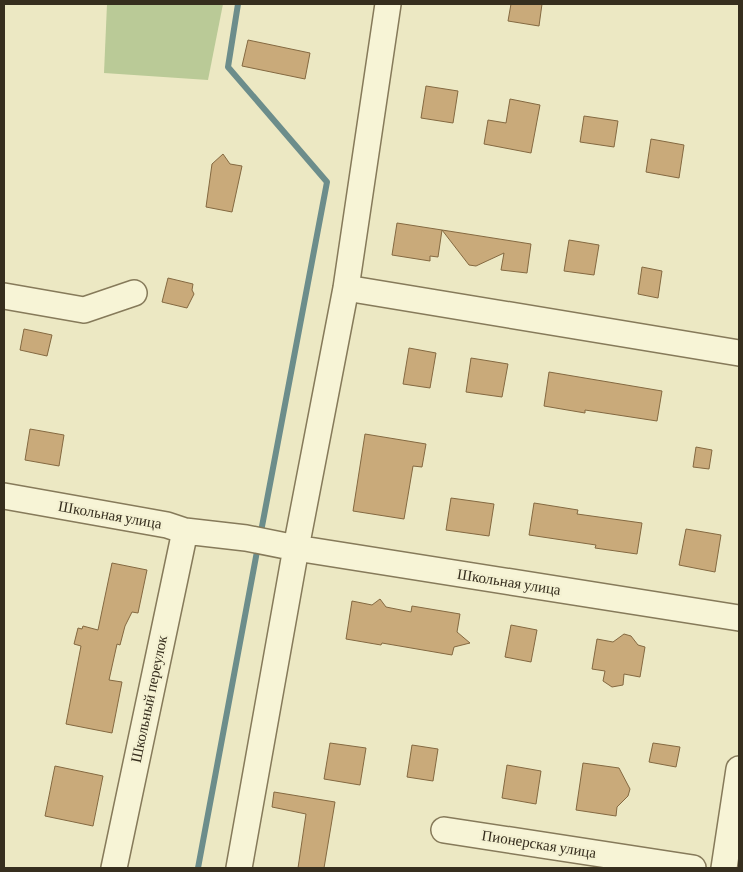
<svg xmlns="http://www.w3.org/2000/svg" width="743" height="872" font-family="'Crimson Pro',serif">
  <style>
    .green { fill: #baca97 }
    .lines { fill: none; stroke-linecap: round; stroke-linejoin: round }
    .stream { stroke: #6c8d8b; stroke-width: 6 }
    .building { fill: #c9aa7a; stroke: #846941 }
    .minor-casing { stroke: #867a5a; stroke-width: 28 }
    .minor { stroke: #f7f4d6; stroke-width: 25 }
    .labels { text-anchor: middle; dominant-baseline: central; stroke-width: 4.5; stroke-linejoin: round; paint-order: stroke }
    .street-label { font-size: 15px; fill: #362e1e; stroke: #f4f1d2 }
  </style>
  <rect width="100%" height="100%" fill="#ece8c3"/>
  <path class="green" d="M 107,4 L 223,4 L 208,80 L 104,73 Z"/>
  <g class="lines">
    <path class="stream" d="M 238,4 L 228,67 L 327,182 L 260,537
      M 198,868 L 258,546"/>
  </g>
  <path class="building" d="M 511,4 L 542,4 L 539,26 L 508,21 Z
    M 248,40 L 310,53 L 305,79 L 242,66 Z
    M 426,86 L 458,91 L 453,123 L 421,118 Z
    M 510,99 L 540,105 L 531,153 L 484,144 L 488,120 L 506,123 Z
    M 584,116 L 618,121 L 614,147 L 580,142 Z
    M 651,139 L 684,145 L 679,178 L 646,172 Z
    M 223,154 L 230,164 L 242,166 L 232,212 L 206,207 L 212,164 Z
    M 397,223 L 442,230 L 438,257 L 430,256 L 430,261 L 392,255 Z
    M 442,230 L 531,244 L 527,273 L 501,270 L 504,253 L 476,266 L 469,265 Z
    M 569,240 L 599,245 L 594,275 L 564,271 Z
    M 642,267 L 662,271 L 658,298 L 638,294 Z
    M 168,278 L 193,284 L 192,290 L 194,294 L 187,308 L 162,302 Z
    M 24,329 L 52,335 L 47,356 L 20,350 Z
    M 409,348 L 436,353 L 430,388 L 403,384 Z
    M 471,358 L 508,364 L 502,397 L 466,392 Z
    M 549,372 L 662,391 L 657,421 L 585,410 L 585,413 L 544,406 Z
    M 30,429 L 64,435 L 59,466 L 25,460 Z
    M 365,434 L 426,444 L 422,467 L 413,466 L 404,519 L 353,511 Z
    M 696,447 L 712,450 L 709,469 L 693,467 Z
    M 451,498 L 494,504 L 489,536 L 446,530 Z
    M 534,503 L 578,510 L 577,514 L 642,523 L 637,554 L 595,548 L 596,545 L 529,535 Z
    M 686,529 L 721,535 L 715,572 L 679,565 Z
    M 112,563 L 147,570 L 138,613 L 132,612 L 125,626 L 120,645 L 117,644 L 109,680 L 122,682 L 112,733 L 66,724 L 81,646 L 74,644 L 78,628 L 82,629 L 83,626 L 98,630 Z
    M 380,599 L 386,607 L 411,612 L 412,606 L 460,614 L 457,632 L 470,643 L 454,647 L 452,655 L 382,643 L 381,645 L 346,639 L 352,601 L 372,605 Z
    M 511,625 L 537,630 L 531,662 L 505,657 Z
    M 624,634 L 631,636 L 638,645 L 645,647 L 640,677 L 624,674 L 623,685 L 612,687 L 603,681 L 605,671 L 592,669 L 597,639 L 613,642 Z
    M 330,743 L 366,748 L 360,785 L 324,779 Z
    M 653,743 L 680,747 L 676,767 L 649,762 Z
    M 412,745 L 438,749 L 433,781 L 407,777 Z
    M 583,763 L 619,768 L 630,789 L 628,796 L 617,807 L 616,816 L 576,810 Z
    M 507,765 L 541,771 L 536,804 L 502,798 Z
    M 55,766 L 103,776 L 93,826 L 45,816 Z
    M 274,792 L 335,802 L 324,868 L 298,868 L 306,814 L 272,807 Z"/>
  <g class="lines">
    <g class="minor-casing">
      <path id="minor" d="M 346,288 L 739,353
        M 4,296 L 84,310 L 134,293
        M 4,496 L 167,525 L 185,531 L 246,538 L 296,548 L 739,618
        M 444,830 L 693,868
        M 114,868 L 185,531
        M 239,868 L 296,548 L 346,288 L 388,4
        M 724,868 L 739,769"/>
    </g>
    <use href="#minor" class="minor"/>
  </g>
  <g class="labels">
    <g class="street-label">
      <text transform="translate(110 515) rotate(10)">Школьная улица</text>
      <text transform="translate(509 582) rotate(9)">Школьная улица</text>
      <text transform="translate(149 699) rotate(-78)">Школьный переулок</text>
      <text transform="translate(539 844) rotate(9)">Пионерская улица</text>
    </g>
  </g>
  <rect width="743" height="872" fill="none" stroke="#362e1e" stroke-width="10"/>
</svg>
